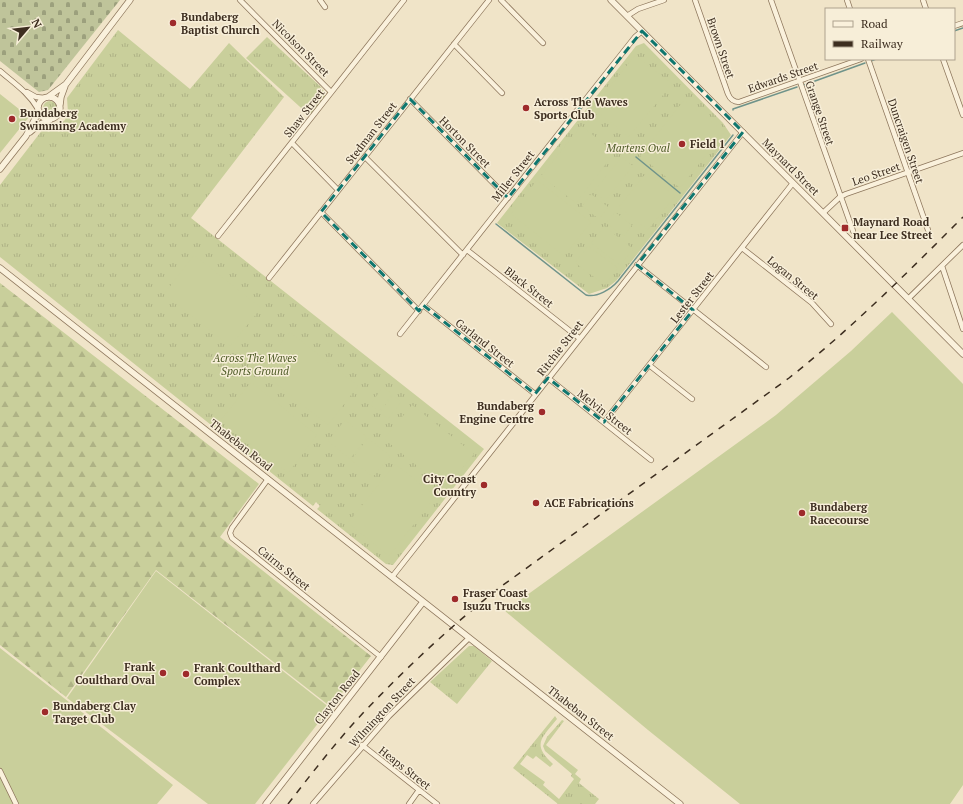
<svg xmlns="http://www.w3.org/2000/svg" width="963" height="804" font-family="'PT Serif',serif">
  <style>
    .grass { fill: url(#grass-tufts) }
    .forest { fill: url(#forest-firs) }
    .cemetery { fill: url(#cemetery-stones) }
    .pitch { fill: #c9cf9b }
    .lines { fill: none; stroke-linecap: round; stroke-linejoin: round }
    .stream { stroke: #6f938a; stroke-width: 1.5 }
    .minor-casing { stroke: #8d765c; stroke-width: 6 }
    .tertiary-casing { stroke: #8d765c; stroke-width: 7 }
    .minor { stroke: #faf1dc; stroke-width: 4.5 }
    .tertiary { stroke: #faf1dc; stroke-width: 5.5 }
    .rail { stroke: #3d2e20; stroke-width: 1.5; stroke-dasharray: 7 7; stroke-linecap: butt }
    .marked { fill: none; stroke: #0f766e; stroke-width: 3; stroke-dasharray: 8 5; stroke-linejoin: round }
    .poi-dot { fill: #9e2a2b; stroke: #f7eed8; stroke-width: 1.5 }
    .labels { text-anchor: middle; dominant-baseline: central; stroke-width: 3; stroke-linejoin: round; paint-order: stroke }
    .poi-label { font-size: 11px; font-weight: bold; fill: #3d2e20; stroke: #f7eed8; text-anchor: start }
    .street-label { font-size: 11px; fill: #3d2e20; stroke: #f7eed8 }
    .park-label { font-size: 11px; font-style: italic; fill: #4d5a26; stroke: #f7eed8 }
  </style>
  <defs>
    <pattern id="grass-tufts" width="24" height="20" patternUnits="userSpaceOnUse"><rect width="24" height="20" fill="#c9cf9b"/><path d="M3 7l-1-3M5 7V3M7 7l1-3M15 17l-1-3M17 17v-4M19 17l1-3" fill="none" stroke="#aeb285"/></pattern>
    <pattern id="forest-firs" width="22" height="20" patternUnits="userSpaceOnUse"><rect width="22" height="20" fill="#c9cf9b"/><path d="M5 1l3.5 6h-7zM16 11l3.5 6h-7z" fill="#aeb285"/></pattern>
    <pattern id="cemetery-stones" width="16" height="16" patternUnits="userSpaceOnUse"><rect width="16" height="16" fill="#bfc49a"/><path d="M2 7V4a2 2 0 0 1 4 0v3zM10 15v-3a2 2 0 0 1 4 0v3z" fill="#9ca07d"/></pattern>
  </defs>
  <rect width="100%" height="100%" fill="#f0e4c8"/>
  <path class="grass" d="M 118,30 L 190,89 L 229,43 L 284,97 L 191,218 L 484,449 L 393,565 L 386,564 L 317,509 L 320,506 L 316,502 L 313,506 L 0,257 L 0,185 L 43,129 L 51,128 L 58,126 L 65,120 L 68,113 L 67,98 Z
    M 267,37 L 321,87 L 325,93 L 324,98 L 310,116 L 246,58 Z
    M 644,43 L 723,123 L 731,135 L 616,281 L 607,288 L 589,294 L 497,223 L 636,46 Z
    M43 108a7 7 0 1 1 14 0a7 7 0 1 1-14 0Z
    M 469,646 L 474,646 L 492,661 L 457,704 L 430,682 Z
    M 555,716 L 557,719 C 542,738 531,744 553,764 L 550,767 L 536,756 L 533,759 L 527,755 L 520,764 L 545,782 L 543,785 L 559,799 L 574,779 L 571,776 L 572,774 L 545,751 L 543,746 L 547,737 L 562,720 L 564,721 L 546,745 L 578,770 L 575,774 L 581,779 L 579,783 L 599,799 L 595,804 L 558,804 L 513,768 Z"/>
  <path class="forest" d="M 0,283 L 259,484 L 220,537 L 371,656 L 331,707 L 156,570 L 66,697 L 0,645 Z"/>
  <path class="cemetery" d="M 0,0 L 120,0 L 48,90 L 39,92 L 0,61 Z"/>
  <path class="pitch" d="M 635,55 L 672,84 L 629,137 L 593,108 Z
    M 0,94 L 29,117 L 0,153 Z
    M 684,100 L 724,132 L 680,188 L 640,156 Z
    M 581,126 L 615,152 L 576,203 L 541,176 Z
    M 622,157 L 633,166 L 620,182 L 608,174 Z
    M 646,173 L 675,196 L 648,230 L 619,207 Z
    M 607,175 L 619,184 L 605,201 L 594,192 Z
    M 537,180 L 591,222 L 564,256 L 511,214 Z
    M 591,194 L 608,207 L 599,219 L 582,206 Z
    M 615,212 L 632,225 L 624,236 L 606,223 Z
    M 604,226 L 633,249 L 620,265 L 591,243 Z
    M 588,246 L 618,268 L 605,285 L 575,263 Z
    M 194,255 L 261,308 L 230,346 L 164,294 Z
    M 892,312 L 963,384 L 963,785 L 950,804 L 740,804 L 648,730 L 505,611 L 776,415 L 851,351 Z
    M 290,332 L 358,386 L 328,425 L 259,370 Z
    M 251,382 L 317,435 L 288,473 L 221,420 Z
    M 383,387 L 392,394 L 379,411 L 370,405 Z
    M 393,395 L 401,402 L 388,419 L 380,412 Z
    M 412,405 L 474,454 L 446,489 L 384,439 Z
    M 345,420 L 367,437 L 350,459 L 328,441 Z
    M 368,438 L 390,456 L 373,477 L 351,460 Z
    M 395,464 L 436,496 L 389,556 L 348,523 Z
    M 156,571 L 330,708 L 255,804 L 208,804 L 67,698 Z
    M 0,648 L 106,731 L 173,785 L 157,804 L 0,804 Z"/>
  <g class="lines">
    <path class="stream" d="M 954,31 L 963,28
      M 871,61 L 876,59
      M 804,85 L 865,63
      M 733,110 L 733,109 L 797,87
      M 636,157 L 680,193
      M 496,224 L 586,295 C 597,298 611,289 618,281 L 733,135"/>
    <g class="minor-casing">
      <path id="minor" d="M 240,0 L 331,92
        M 320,0 L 325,7
        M 501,0 L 543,43
        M 695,0 L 728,94 C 730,99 734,102 739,102 L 861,59
        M 771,0 L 853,231
        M 847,0 L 850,9
        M 923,0 L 926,9
        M 627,16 L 638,9 L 664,0
        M 954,26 L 963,23
        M 454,44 L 502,93
        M 868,59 L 928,230
        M 943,59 L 963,115
        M 0,71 C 14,83 29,93 38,109
        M 27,92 L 36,97 L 45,98
        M 410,99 L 508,198
        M 292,143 L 338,190
        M 365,157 L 463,255
        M 321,212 L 419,311
        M 823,213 L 840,197 L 846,194 L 963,153
        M 218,236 L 404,0
        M 742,248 L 812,303 L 831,324
        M 467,250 L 579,338
        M 637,265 L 766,367
        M 942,266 L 963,329
        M 269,278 L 489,0
        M 908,299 L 963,245
        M 423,305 L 535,394
        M 400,334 L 635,37 L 642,31
        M 649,365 L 692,399
        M 548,378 L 651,460
        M 604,422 L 793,183
        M 268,479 L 232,528 L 230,533 L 232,538 L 381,657
        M 392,577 L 743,132
        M 362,745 L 437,804
        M 0,771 L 16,804
        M 313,804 L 389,716 L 469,638
        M 409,804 L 419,790"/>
    </g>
    <g class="tertiary-casing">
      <path id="tertiary" d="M 611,0 L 963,354
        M38 108a11 11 0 1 1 22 0a11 11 0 1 1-22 0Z
        M 48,97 L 66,84 L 130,0
        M 60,105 L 61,97 L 65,86
        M 30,132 L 38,125 L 50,120
        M 0,169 L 26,136 L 39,111
        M 0,268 L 680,804
        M 266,804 L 423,602"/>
    </g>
    <use href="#minor" class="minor"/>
    <use href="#tertiary" class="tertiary"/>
    <path class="rail" d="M 288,804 C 312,773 336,742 363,713 C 406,668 451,626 499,588 L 789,378 C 851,329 907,273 963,217"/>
  </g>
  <path class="marked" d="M 642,31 L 743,132 L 637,265 L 693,310 L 604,422 L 548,378 L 535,394 L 423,305 L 419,311 L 321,212 L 410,99 L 508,198 Z"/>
  <g class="poi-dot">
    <circle cx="173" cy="23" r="4"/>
    <circle cx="526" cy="108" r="4"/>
    <circle cx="12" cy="119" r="4"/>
    <circle cx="682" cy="144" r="4"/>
    <rect x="841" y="224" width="8" height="8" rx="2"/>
    <circle cx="542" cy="412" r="4"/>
    <circle cx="484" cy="485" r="4"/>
    <circle cx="536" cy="503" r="4"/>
    <circle cx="802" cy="513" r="4"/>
    <circle cx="455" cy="599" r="4"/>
    <circle cx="163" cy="673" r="4"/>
    <circle cx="186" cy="674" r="4"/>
    <circle cx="45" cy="712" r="4"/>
  </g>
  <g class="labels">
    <g class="poi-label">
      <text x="181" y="17">Bundaberg<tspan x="181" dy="13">Baptist Church</tspan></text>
      <text x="534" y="102">Across The Waves<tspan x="534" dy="13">Sports Club</tspan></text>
      <text x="20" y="113">Bundaberg<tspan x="20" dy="13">Swimming Academy</tspan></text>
      <text x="690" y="144">Field 1</text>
      <text x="853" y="222">Maynard Road<tspan x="853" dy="13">near Lee Street</tspan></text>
      <text x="534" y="406" text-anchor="end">Bundaberg<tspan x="534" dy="13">Engine Centre</tspan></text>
      <text x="476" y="479" text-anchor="end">City Coast<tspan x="476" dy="13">Country</tspan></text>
      <text x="544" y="503">ACE Fabrications</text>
      <text x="810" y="507">Bundaberg<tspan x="810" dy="13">Racecourse</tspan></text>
      <text x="463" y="593">Fraser Coast<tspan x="463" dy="13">Isuzu Trucks</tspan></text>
      <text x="155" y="667" text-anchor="end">Frank<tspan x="155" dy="13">Coulthard Oval</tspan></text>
      <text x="194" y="668">Frank Coulthard<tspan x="194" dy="13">Complex</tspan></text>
      <text x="53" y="706">Bundaberg Clay<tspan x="53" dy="13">Target Club</tspan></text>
    </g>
    <g class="street-label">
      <text transform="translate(301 48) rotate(45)">Nicolson Street</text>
      <text transform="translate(721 48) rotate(71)">Brown Street</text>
      <text transform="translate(783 77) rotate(-19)">Edwards Street</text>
      <text transform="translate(304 113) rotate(-52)">Shaw Street</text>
      <text transform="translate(820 113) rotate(71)">Grange Street</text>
      <text transform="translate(371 133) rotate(-52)">Stedman Street</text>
      <text transform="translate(906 141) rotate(71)">Duncraigen Street</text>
      <text transform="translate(465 142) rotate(45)">Horton Street</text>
      <text transform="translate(791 167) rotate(45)">Maynard Street</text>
      <text transform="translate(876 174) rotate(-19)">Leo Street</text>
      <text transform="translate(513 176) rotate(-52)">Miller Street</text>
      <text transform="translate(793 278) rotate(39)">Logan Street</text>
      <text transform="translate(529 287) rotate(38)">Black Street</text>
      <text transform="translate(692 297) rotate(-52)">Lester Street</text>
      <text transform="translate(485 343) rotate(38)">Garland Street</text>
      <text transform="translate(560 348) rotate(-52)">Ritchie Street</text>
      <text transform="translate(605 412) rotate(38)">Melvin Street</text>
      <text transform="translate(241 445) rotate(38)">Thabeban Road</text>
      <text transform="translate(284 568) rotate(39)">Cairns Street</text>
      <text transform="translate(337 697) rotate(-52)">Clayton Road</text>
      <text transform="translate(382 712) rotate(-47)">Wilmington Street</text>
      <text transform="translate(581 713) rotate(38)">Thabeban Street</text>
      <text transform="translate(405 768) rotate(38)">Heaps Street</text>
    </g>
    <g class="park-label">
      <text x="638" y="148">Martens Oval</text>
      <text x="255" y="358">Across The Waves<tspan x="255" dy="13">Sports Ground</tspan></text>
    </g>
  </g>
  <rect x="825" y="8" width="130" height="52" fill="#f7eed8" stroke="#ada18e"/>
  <rect x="833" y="21" width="20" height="6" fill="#faf1dc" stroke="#ada18e"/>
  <text x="861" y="28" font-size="12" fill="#3d2e20">Road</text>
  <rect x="833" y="41" width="20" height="6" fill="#3d2e20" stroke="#ada18e"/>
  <text x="861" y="48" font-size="12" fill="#3d2e20">Railway</text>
  <g transform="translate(28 28) rotate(62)" stroke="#f7eed8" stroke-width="3" paint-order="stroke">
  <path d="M0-3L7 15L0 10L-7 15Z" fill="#3d2e20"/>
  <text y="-6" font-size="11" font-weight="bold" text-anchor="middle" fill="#3d2e20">N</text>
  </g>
</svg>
